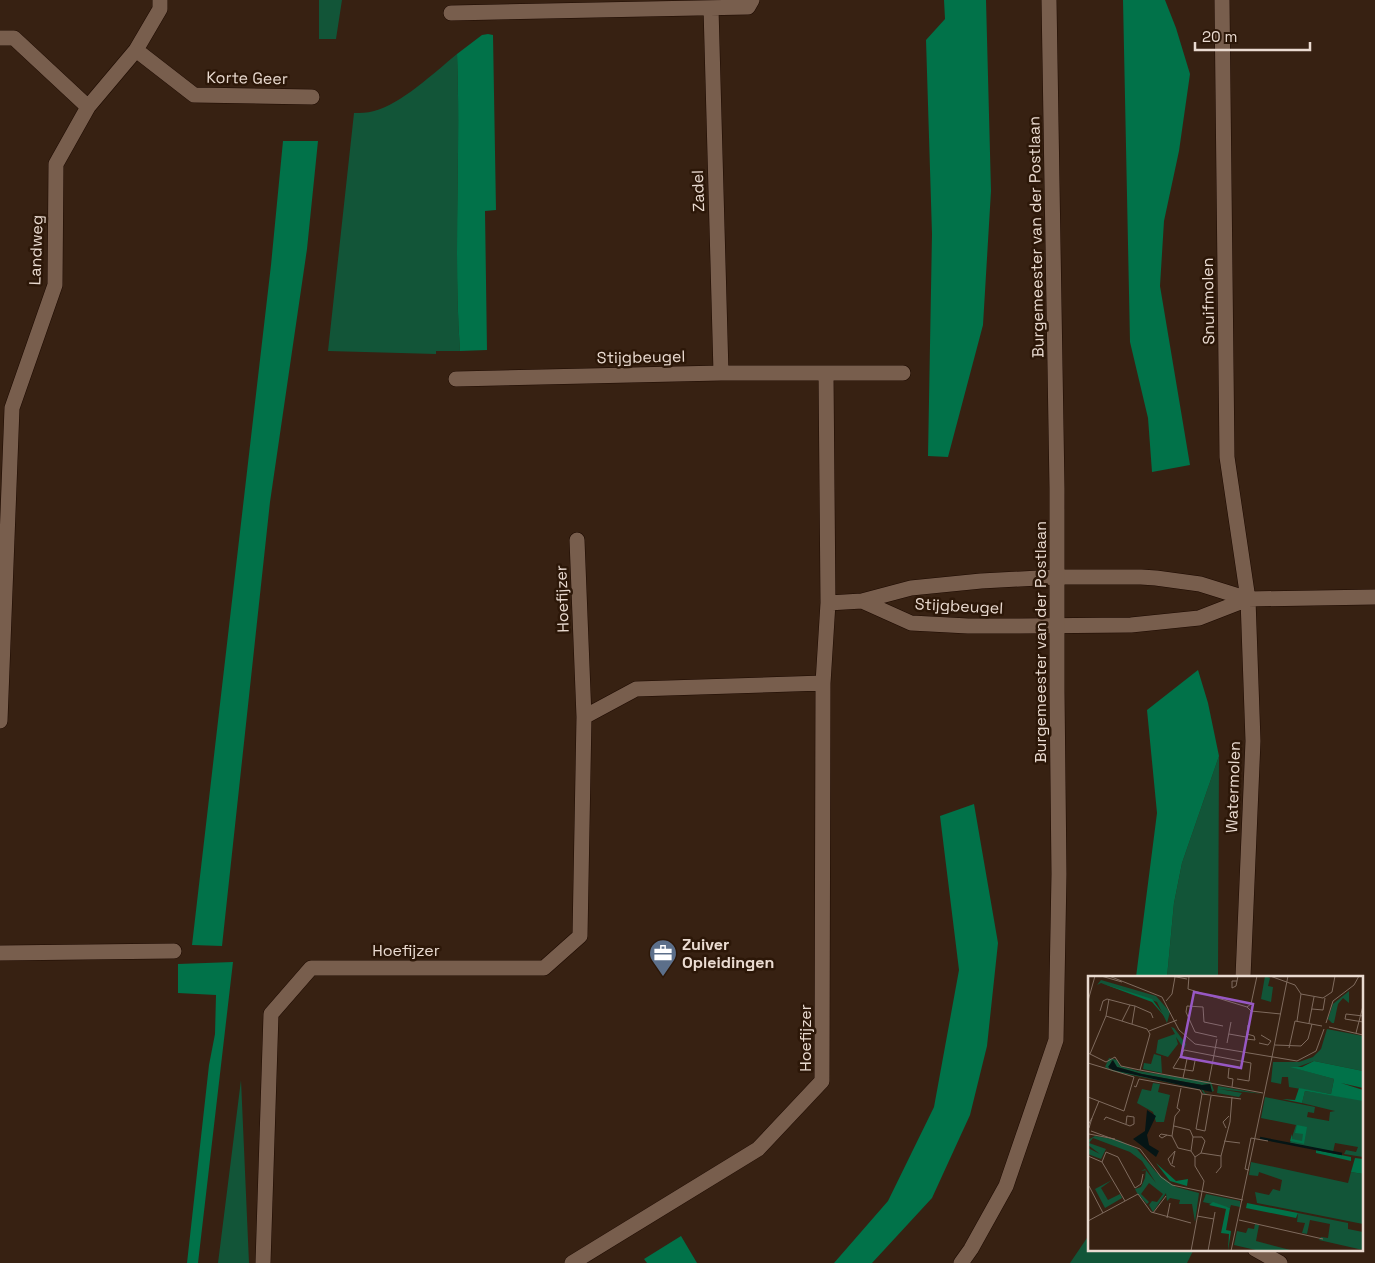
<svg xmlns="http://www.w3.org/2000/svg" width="1375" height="1263" font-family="'Space Grotesk',sans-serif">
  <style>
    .green { fill: #125538 }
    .forest { fill: #017249 }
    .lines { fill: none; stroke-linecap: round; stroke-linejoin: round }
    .service-casing { stroke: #1d0a00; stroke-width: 16 }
    .minor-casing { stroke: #1d0a00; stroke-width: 16 }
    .tertiary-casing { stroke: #1d0a00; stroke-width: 16 }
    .service { stroke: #785e4d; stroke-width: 15 }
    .minor { stroke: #785e4d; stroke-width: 15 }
    .tertiary { stroke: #785e4d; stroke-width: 15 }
    .labels { text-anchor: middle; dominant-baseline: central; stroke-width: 5; stroke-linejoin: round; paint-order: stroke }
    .street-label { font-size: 16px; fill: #eadbd1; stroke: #2c1708 }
    .poi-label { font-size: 16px; font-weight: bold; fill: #eadbd1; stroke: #2c1708; text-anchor: start }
    .inset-river { fill: none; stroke: #051515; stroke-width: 2.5 }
    .inset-road { fill: none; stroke: #7f6b5e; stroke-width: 1 }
    .view { fill: #9758c4; fill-opacity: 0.15; stroke: #9758c4; stroke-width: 2.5 }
    .inset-edge { fill: none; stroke: #eadbd1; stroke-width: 2.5 }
  </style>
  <rect width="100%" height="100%" fill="#372112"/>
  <path class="green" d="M 319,0 L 342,0 L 336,39 L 319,39 Z
    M 457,54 C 461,153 453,252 460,351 L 436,351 L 436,354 L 328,351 L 354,113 C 360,113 367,113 374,111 C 400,105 435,72 457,54 Z
    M 1219,756 L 1218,977 L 1167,977 L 1174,903 L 1182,863 Z
    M 241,1080 L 249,1263 L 218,1263 Z
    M 1089,1235 L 1089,1249 L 1194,1249 L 1187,1263 L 1070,1263 Z"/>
  <path class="forest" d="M 944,0 L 986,0 L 991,191 L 983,325 L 948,457 L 928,456 L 932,234 L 926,40 L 945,19 Z
    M 1123,0 L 1165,0 L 1176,28 L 1190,74 L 1179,151 L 1164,221 L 1160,286 L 1190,465 L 1152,472 L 1148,418 L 1130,342 Z
    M 488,34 L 493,35 L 496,210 L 485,211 L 487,350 L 460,351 C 453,252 461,153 457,54 L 482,35 Z
    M 283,141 L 318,141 L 307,249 L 270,502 L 222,946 L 192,945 L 271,265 Z
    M 1198,670 L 1208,703 L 1219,756 L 1182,863 L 1174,903 L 1167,977 L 1136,977 L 1157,813 L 1147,710 Z
    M 974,804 L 998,943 L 987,1046 L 970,1115 L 932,1198 L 872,1263 L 834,1263 L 888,1201 L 934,1107 L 959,970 L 940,816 Z
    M 233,962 L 198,1263 L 187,1263 L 209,1065 L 215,1034 L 216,995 L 178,993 L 178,964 Z
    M 681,1236 L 697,1263 L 647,1263 L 644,1259 Z"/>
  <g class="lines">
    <g class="service-casing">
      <path id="service" d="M 0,953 L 174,951"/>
    </g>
    <g class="minor-casing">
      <path id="minor" d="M 1222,0 L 1227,457 L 1248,599 L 1253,741 L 1243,977
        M 711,8 L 721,373
        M 451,13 L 748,7 L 752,0
        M 0,38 L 14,38 L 88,107 L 56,164 L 55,285 L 12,408 L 0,721
        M 136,50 L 194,95 L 312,97
        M 88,107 L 136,50 L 160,9 L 160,0
        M 826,373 L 828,603 L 862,601 L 911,588 L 981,581 L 1058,577 L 1141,577 L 1156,578 L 1200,584 L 1248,599 L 1375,597
        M 456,379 L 721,373 L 903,373
        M 862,601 L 911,623 L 968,626 L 1020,626 L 1131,625 L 1199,618 L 1248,599
        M 584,717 L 636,689 L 823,683
        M 1255,1249 L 1280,1263
        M 263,1263 L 271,1014 L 311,968 L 544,968 L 580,936 L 584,717 L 577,540
        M 572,1263 L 758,1149 L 822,1081 L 823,683 L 828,603"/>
    </g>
    <g class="tertiary-casing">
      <path id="tertiary" d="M 961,1263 L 971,1249 L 1006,1186 L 1056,1040 L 1059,874 L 1057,691 L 1057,488 L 1049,0"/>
    </g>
    <use href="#service" class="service"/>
    <use href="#minor" class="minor"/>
    <use href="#tertiary" class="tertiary"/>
  </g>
  <defs>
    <g id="office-pin" transform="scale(1.4375)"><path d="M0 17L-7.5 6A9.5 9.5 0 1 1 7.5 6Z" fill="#5c6f8a" stroke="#2c1708"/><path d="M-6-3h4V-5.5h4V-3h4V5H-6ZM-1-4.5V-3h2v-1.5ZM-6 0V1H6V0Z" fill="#fff"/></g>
  </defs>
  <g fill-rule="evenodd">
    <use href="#office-pin" x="663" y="953"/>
  </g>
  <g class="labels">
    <g class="street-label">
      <text transform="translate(247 78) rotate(1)">Korte Geer</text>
      <text transform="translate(698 191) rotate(-92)">Zadel</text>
      <text transform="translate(1036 237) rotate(-91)">Burgemeester van der Postlaan</text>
      <text transform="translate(36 250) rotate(-88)">Landweg</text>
      <text transform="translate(1208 301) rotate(-91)">Snuifmolen</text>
      <text transform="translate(641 357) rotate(-1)">Stijgbeugel</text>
      <text transform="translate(562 599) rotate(-92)">Hoefijzer</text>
      <text transform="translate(959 606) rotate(3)">Stijgbeugel</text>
      <text transform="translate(1040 642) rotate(-90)">Burgemeester van der Postlaan</text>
      <text transform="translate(1233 787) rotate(-88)">Watermolen</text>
      <text x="406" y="950">Hoefijzer</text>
      <text transform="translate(805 1038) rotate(-90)">Hoefijzer</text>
    </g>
    <g class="poi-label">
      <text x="682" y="944">Zuiver<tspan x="682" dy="18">Opleidingen</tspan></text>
    </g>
  </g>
  <g transform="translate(1088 976)">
    <rect width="275" height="275" fill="#372112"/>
    <path d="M 177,0 L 182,2 L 180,10 L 185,11 L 183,26 L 173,23 ZM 13,4 L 68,20 L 82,36 L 79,47 L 69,26 L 13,7 L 9,9 ZM 261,15 L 261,27 L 255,22 L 250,28 L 246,47 L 244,47 L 240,43 L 245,28 ZM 83,51 L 86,52 L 98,68 L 96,73 L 88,61 L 90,68 L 80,81 L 68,77 L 70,64 L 87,58 ZM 239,53 L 275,60 L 275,95 L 226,85 L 207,92 L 246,103 L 243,118 L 201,111 L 200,101 L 194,101 L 193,108 L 183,106 L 185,86 L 211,86 L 225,81 L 233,73 ZM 66,78 L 73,80 L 74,97 L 55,93 L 56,87 L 63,88 ZM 21,82 L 29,84 L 32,90 L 50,95 L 123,106 L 126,115 L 116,118 L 113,113 L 24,95 L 17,91 ZM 24,84 L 29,91 L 54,98 L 114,109 L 122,108 L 124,116 L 117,117 L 114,112 L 21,93 ZM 65,107 L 72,108 L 70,116 L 82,119 L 76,146 L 68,146 L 65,136 L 49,127 L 54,113 L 63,115 ZM 130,110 L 175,118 L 131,113 L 154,117 L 151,121 L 129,117 ZM 217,115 L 275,124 L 275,181 L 256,178 L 258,174 L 268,176 L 270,171 L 247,167 L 245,176 L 202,167 L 208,149 L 173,142 L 177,121 L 227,131 L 226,137 L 220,136 L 219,141 L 241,145 L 242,136 L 247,135 L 214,127 ZM 7,160 L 31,164 L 49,173 L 68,196 L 88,211 L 111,217 L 107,246 L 104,228 L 91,228 L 92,224 L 82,222 L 79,225 L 78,217 L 65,236 L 61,229 L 64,225 L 69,226 L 75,218 L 61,207 L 53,218 L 61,226 L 59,228 L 49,217 L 47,213 L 53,211 L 57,202 L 58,194 L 53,195 L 57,193 L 68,207 L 54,185 L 42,176 L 5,162 L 1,167 L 18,173 L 13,183 L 0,178 L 0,172 L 12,178 L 0,169 L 0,164 ZM 163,186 L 260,207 L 263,196 L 275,198 L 275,248 L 169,227 L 167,216 L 181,219 L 185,213 L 192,215 L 194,204 L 171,196 L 170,200 L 161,199 ZM 24,204 L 13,212 L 20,224 L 32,218 L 34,222 L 17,232 L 7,213 ZM 118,218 L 152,225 L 152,231 L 143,229 L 142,232 L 115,226 ZM 210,237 L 260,247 L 260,253 L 275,256 L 275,274 L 231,264 L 233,261 L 240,262 L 242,248 L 222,244 L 219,258 L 214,257 L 217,247 L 209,246 ZM 167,248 L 171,249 L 168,265 L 206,275 L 172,275 L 146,269 L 149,255 L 158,257 L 160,252 L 166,253 Z" fill="#125538" fill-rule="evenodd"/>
    <path d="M 13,7 L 64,23 L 78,42 L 64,26 ZM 226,85 L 275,95 L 275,112 L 253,107 L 275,114 L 275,125 L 217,115 L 214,127 L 194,123 L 207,124 L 211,112 L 243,118 L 246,103 L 202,91 L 214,91 ZM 209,149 L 219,151 L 216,168 L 202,165 L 204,158 L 204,163 L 214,165 L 215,158 L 207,157 ZM 228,174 L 263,181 L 263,185 L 228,177 ZM 267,182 L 275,183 L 275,198 L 263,196 ZM 68,187 L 88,205 L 100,203 L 99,210 L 82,205 ZM 125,226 L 142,232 L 138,254 L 143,255 L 140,275 L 141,258 L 133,257 L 138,233 L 121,229 ZM 159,227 L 210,237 L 208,242 L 158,232 Z" fill="#017249"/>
    <path d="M 25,84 L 29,91 L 54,98 L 114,109 L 122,108 L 124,116 L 25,94 L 20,91 ZM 59,134 L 68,140 L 59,159 L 61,169 L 71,175 L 68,181 L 45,163 L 57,155 Z" fill="#051515"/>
    <path class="inset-river" d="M 172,162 L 254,178"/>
    <path class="inset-road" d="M 13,0 L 34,6M 21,0 L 74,21 L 91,54 L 107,68 L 209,85 L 228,75 L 236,53M 83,0 L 99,3M 101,0 L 100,13 L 159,31 L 163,28 L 169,0M 182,0 L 207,9 L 213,18 L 235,22 L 244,16 L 247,0M 149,5 L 144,5 L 144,12 L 148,10 L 150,0M 0,25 L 7,0M 78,25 L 84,18 L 87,1M 47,30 L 63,37 L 65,42M 159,31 L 163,35 L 193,38M 224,33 L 235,34 L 237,22M 12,35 L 15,25 L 19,23 L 42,29M 18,40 L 21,23M 275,40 L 258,38 L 257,43 L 275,46M 34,45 L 42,29 L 47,30 L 44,48M 209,45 L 213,18M 221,47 L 226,21M 238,47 L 245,25 L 266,9 L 271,0M 241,51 L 275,59M 61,55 L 89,44M 268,57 L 275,30M 141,58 L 158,61M 159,58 L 166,60 L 167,64 L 158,63 L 159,58 L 160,49M 129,61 L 107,56 L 98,36 L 99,30 L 115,31 L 116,46 L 135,50M 139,67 L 143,46M 171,67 L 180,69 L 183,65 L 173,59M 187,69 L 213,70 L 220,63 L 224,48M 201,72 L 207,45 L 234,50M 96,74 L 163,87 L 161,105 L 149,103M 96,74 L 85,92 L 105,95 L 107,85M 0,77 L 18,86 L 27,81 L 33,90 L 52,94 L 175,117M 2,78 L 18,40 L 59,53 L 62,58 L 52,94M 184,81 L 200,0M 0,87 L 46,101 L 36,135 L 0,121M 141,92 L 140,102 L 145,103 L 144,111M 95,102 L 99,83M 121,105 L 129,63M 46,110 L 48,111 L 51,103 L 112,114 L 114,118 L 153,123M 93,112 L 89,132 L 92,134 L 87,140 L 84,160 L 90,172 L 103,175 L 107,181 L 113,177 L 133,180 L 142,146 L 144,121M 114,118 L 108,153 L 117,155 L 123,120M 4,142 L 11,125M 16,144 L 18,141 L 42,150 L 46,148 L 46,141 L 39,140 L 38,148M 0,149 L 4,142 L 1,152M 86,150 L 102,154 L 105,161M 138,152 L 135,146 L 141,140M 3,155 L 52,173 L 73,201 L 84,209 L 155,224M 1,158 L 27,163M 79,159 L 74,162 L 71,160 L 73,158 L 84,160M 136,165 L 152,167M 103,175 L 105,161 L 114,161 L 117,165 L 113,177M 0,180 L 14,186M 84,188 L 87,175 L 80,183 L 83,189 L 87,191M 161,194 L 157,193 L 163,162 L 180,165M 128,197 L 133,191 L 133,180M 1,210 L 15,237M 37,225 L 14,186 L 18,176 L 30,181 L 47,212 L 53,208 L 55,198M 65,237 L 78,220M 109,240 L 126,243M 79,242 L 82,227M 151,244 L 235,263M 0,245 L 50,218 L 63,236 L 103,247M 103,275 L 116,205 L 107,190 L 107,181M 120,275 L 127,236M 143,275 L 184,81"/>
    <path class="view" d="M 106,16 L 165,28 L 153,92 L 93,81 Z"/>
    <rect width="275" height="275" class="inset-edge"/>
  </g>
  <path d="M1195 42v8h115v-8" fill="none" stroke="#eadbd1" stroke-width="2.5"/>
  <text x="1202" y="42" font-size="15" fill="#eadbd1" stroke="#2c1708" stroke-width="4" paint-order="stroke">20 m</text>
</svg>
